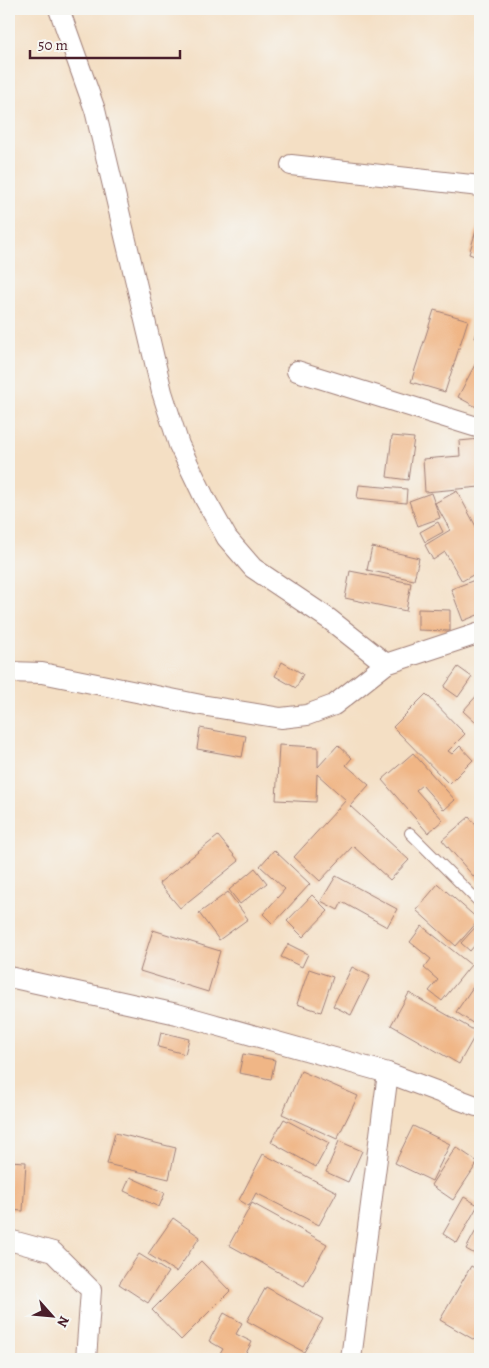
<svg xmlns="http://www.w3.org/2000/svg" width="489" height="1368" font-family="Alegreya,serif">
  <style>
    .building { fill: #f0b686 }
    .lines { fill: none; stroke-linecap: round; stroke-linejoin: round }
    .service-casing { stroke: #9f7f78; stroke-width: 12 }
    .minor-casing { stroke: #9f7f78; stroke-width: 22 }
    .service { stroke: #fff; stroke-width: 10 }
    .minor { stroke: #fff; stroke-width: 20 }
  </style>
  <rect width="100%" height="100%" fill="#f6f6f2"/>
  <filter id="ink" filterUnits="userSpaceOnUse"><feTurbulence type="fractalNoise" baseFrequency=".02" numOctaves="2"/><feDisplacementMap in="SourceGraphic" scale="10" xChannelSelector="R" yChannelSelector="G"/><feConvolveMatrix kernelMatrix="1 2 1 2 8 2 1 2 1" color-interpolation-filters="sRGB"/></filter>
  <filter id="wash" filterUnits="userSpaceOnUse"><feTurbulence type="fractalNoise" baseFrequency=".0096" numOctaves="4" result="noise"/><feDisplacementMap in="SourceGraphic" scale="20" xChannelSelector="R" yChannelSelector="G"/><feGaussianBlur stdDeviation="1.12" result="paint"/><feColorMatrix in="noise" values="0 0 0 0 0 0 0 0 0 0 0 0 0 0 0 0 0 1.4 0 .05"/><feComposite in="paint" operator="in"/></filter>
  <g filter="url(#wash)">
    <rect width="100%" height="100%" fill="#f4dfc4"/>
    <g id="blocks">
      <path class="building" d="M 480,217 L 480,258 L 469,254 Z
        M 434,310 L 468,320 L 445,392 L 411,382 Z
        M 480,323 L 480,340 L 475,338 Z
        M 480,355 L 480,409 L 458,397 Z
        M 392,436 L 414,438 L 408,480 L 387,477 Z
        M 480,439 L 480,487 L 425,492 L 423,459 L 460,456 L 459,441 Z
        M 359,485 L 407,489 L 406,503 L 357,498 Z
        M 457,491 L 480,534 L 480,571 L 462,581 L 445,552 L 433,560 L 425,545 L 450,530 L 435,503 Z
        M 431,493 L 440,518 L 418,526 L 409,501 Z
        M 438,522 L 443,532 L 425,542 L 420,532 Z
        M 372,547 L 419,558 L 414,580 L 367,570 Z
        M 350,571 L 411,583 L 406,611 L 345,598 Z
        M 480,578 L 480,614 L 463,621 L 451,589 Z
        M 418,609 L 450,610 L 450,631 L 418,630 Z
        M 282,662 L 303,674 L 296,688 L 275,676 Z
        M 458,667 L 472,677 L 458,697 L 444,687 Z
        M 480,692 L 480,719 L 476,723 L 463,711 Z
        M 426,694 L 465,734 L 448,751 L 452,754 L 460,746 L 473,760 L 449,784 L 393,727 Z
        M 200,728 L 246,736 L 242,757 L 197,749 Z
        M 279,745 L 318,747 L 318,767 L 338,745 L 352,758 L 346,765 L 369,785 L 350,806 L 409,860 L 390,880 L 353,846 L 320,881 L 294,857 L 346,800 L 317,774 L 316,802 L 276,800 Z
        M 413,753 L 455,800 L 444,810 L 422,785 L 416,790 L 443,820 L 428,833 L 382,780 Z
        M 469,817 L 480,830 L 480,884 L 442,840 Z
        M 218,836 L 239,861 L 180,908 L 159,883 Z
        M 274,850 L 310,884 L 273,924 L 263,914 L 285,889 L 260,866 Z
        M 255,868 L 267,883 L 240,904 L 229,890 Z
        M 336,876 L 397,909 L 387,927 L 342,902 L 338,910 L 321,901 Z
        M 438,884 L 479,920 L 456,946 L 416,910 Z
        M 228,892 L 248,919 L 219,940 L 199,913 Z
        M 312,895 L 328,911 L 303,937 L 287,921 Z
        M 479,923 L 480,939 L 470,951 L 461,943 Z
        M 422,926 L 471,965 L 442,1001 L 429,991 L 438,980 L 424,968 L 431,959 L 410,942 Z
        M 153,930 L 220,951 L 208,992 L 140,971 Z
        M 288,944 L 308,954 L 302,967 L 281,957 Z
        M 352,967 L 370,976 L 351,1015 L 333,1006 Z
        M 309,969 L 333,977 L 321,1012 L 297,1004 Z
        M 477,981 L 480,983 L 480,1028 L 456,1012 Z
        M 409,993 L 477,1032 L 459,1064 L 391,1025 Z
        M 161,1032 L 189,1039 L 185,1054 L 158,1047 Z
        M 243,1054 L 275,1060 L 271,1079 L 239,1073 Z
        M 301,1071 L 358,1096 L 337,1139 L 282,1114 Z
        M 284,1119 L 329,1143 L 316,1167 L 271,1142 Z
        M 413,1126 L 450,1144 L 432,1181 L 395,1163 Z
        M 115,1133 L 176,1148 L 169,1179 L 107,1164 Z
        M 339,1141 L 362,1151 L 348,1182 L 326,1172 Z
        M 456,1147 L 478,1162 L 453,1200 L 431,1185 Z
        M 263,1154 L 337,1192 L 319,1225 L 256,1193 L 249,1206 L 239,1200 Z
        M 9,1161 L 26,1162 L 23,1211 L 9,1210 Z
        M 130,1177 L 165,1193 L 159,1207 L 124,1191 Z
        M 464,1197 L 478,1205 L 457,1243 L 443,1234 Z
        M 252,1203 L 327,1244 L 304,1286 L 229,1245 Z
        M 173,1218 L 200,1237 L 176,1272 L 148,1254 Z
        M 480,1223 L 480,1257 L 466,1249 Z
        M 139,1254 L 168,1272 L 148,1303 L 119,1284 Z
        M 201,1261 L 230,1291 L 181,1340 L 152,1310 Z
        M 471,1266 L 480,1271 L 480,1338 L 478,1342 L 440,1320 Z
        M 266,1287 L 323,1319 L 304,1352 L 247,1321 Z
        M 224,1313 L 242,1323 L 236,1334 L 252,1342 L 243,1359 L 217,1359 L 223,1349 L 209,1341 Z"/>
    </g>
  </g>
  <g filter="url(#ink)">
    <use href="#blocks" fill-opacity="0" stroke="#9f7f78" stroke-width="1"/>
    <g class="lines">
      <g class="service-casing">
        <path id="service" d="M 410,833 L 480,903"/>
      </g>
      <g class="minor-casing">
        <path id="minor" d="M 59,9 L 95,110 L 162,392 L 179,445 L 205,499 L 227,538 L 253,568 L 329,619 L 386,664
          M 291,165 L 480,186
          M 297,371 L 480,428
          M 9,672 L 42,673 L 201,705 L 281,718 L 307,715 L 334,705 L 386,664 L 480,633
          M 9,977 L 177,1014 L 388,1073 L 476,1106 L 480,1106
          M 9,1240 L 53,1252 L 91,1290 L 86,1359
          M 351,1359 L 388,1073"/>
      </g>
      <use href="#service" class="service"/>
      <use href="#minor" class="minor"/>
    </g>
  </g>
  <rect width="489" height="1368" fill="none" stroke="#f6f6f2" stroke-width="30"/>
  <g transform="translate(52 1316) rotate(117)" stroke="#f6f6f2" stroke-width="4" paint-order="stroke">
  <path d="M0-4L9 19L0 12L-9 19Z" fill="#4a1f2b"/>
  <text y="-8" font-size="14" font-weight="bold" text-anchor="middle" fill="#4a1f2b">N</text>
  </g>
  <path d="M30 50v8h150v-8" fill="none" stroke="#4a1f2b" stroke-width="2.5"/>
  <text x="38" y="50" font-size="15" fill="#4a1f2b" stroke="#f6f6f2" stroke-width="4" paint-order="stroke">50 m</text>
</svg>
